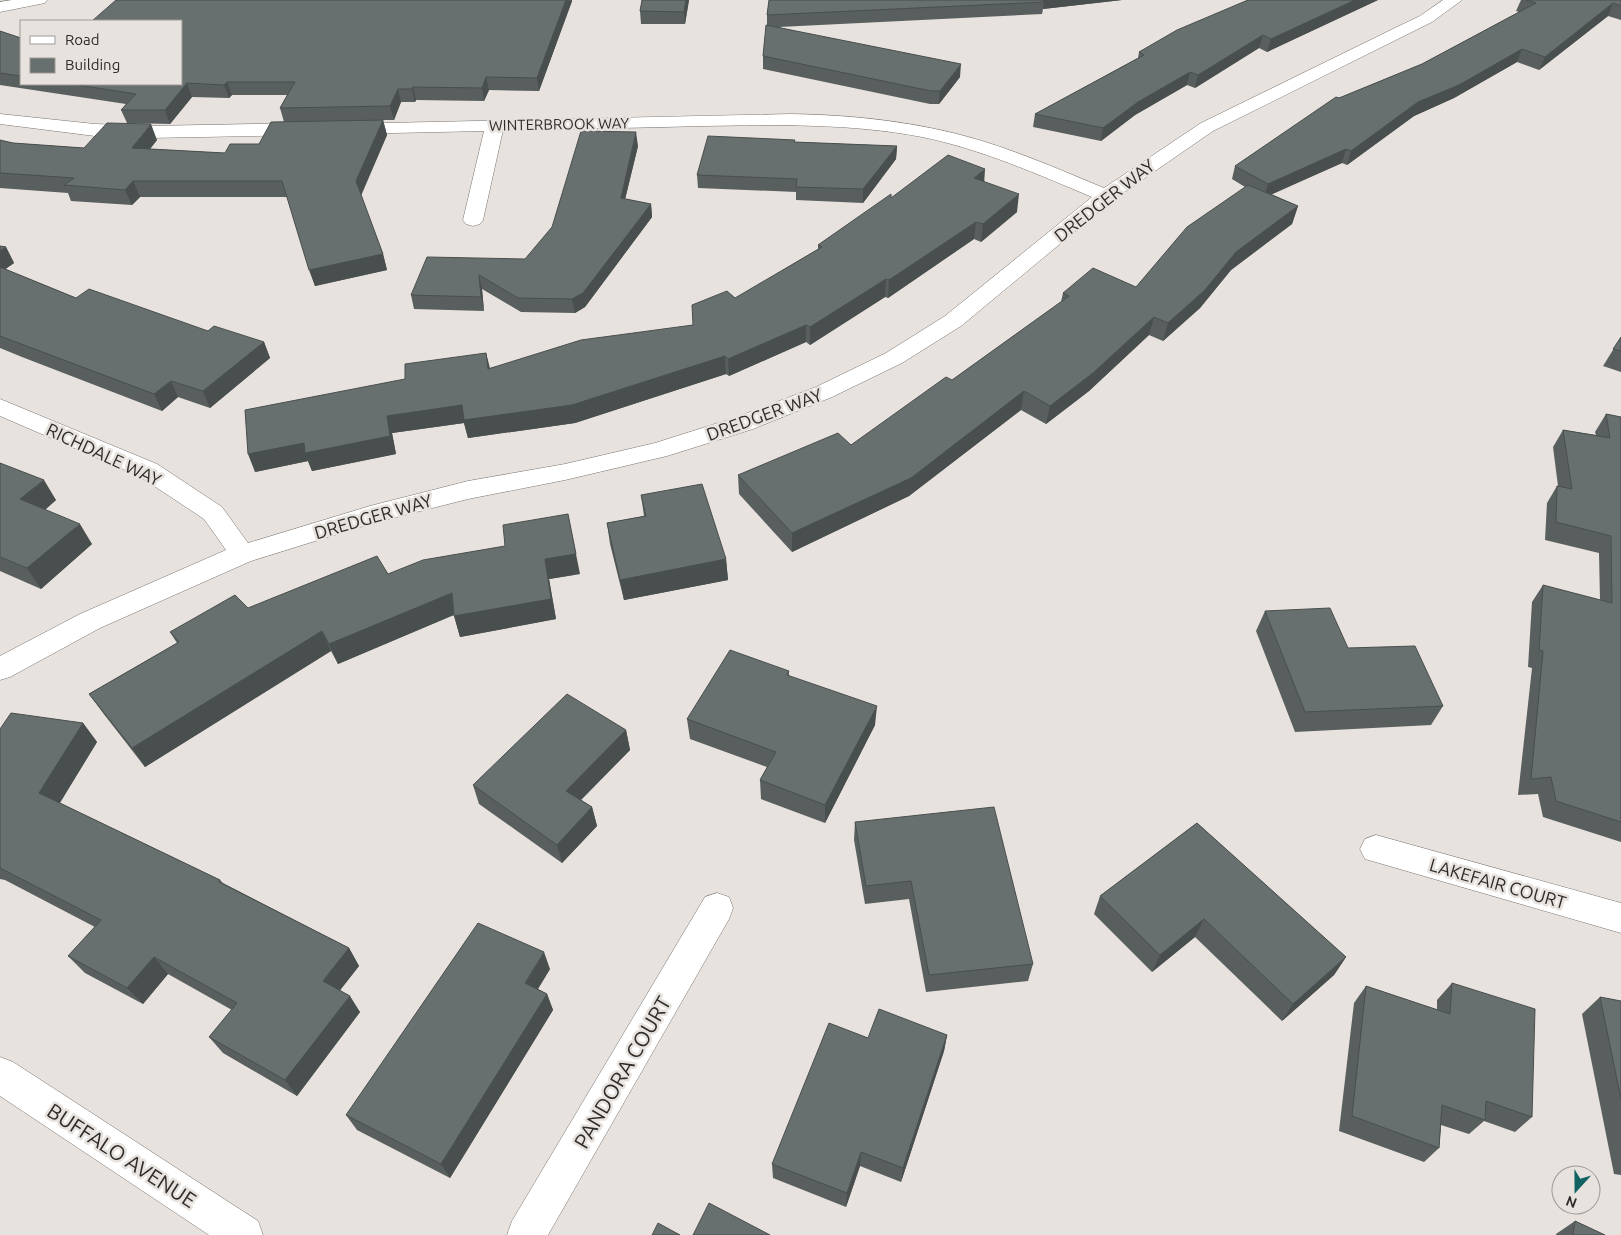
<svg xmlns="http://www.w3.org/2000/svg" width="1621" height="1235" font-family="Ubuntu,sans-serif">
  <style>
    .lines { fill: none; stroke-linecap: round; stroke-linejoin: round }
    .minor-casing { stroke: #797470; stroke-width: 1 }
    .minor { fill: #fff; fill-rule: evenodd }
    .wall { fill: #595f5f }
    .shaded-wall { fill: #494e4e }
    .building { fill: #686f6f; stroke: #494e4e }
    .labels { text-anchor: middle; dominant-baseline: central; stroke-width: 5; stroke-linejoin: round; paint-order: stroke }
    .far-street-label { font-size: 15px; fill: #2e2c2a; stroke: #e7e2dd }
    .street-label { font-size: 18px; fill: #2e2c2a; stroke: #e7e2dd }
    .near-street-label { font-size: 21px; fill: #2e2c2a; stroke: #e7e2dd }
  </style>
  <rect width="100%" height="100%" fill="#e7e2dd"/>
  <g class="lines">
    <g class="minor-casing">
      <path id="minor" d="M 12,0 L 47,0 L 45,3 L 0,12 L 0,2 Z
        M 1443,0 L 1462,0 L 1432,22 L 1213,131 L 1113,200 L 961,326 L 902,363 L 832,397 L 753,429 L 667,456 L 565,480 L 468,499 L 373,523 L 251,561 L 100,628 L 10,677 L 0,680 L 0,656 L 80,614 L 226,550 L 204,519 L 139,476 L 0,416 L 0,399 L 157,464 L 222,507 L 248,543 L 370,506 L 468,481 L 565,464 L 655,443 L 737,417 L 816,387 L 886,353 L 945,316 L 1092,197 C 1037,174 981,149 922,137 C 849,123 777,125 703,126 C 636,128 570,129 503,130 L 483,220 L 480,224 L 473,226 L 466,224 L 463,220 L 484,131 L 348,134 L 341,132 L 339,128 L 341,124 L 791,114 C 855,115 918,122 979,140 C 1022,153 1063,171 1104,188 L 1201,123 L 1397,27 L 1420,16 Z
        M 0,114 L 95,124 L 149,126 L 305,123 L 312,125 L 314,129 L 312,133 L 305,135 L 149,138 L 95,136 L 0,124 Z
        M 1376,835 L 1621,903 L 1621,933 L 1365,859 L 1360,849 L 1365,839 Z
        M 717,893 L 729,897 L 733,908 L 729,919 L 548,1235 L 507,1235 L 512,1221 L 705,897 Z
        M 0,1057 L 13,1062 L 258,1221 L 263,1235 L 209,1235 L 0,1096 Z"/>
    </g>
    <use href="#minor" class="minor"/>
  </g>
  <path class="wall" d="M 116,0 L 572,0 L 572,1 L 539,91 L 489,90 L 484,101 L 416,100 L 415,102 L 401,102 L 394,120 L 383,120 L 387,135 L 361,196 L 383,254 L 387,270 L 315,286 L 287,197 L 140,197 L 132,205 L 71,201 L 68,193 L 0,188 L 0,140 L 13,143 L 84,148 L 157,140 L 150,149 L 225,153 L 259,144 L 284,122 L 280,108 L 287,95 L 232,95 L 229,98 L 192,97 L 170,124 L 127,123 L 121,110 L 126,104 L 0,85 L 0,31 L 21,38 L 21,84 L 181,84 Z
    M 689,0 L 685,24 L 641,24 L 640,11 Z
    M 769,0 L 1122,0 L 1043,9 L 1042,14 L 779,27 L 960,77 L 939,104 L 930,104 L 763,69 L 763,56 L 767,25 L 767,15 Z
    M 1248,0 L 1378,0 L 1267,52 L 1259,48 L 1195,88 L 1187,85 L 1135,115 L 1101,141 L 1033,127 L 1035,114 L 1138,58 L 1139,52 Z
    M 1521,0 L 1621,0 L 1621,20 L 1608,16 L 1539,70 L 1517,62 L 1454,98 L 1414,116 L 1347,165 L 1342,163 L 1271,194 L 1298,206 L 1292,224 L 1231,270 L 1200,308 L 1163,341 L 1149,335 L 1089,391 L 1046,424 L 1021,410 L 909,496 L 792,552 L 739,494 L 738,475 L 851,445 L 952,380 L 1061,302 L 1063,293 L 1136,287 L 1245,187 L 1232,179 L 1235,166 L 1339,98 L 1422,64 L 1519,12 L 1516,11 Z
    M 795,142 L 897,146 L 896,159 L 863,203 L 796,200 L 796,192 L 698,188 L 697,175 Z
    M 638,146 L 625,199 L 651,204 L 652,217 L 585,307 L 575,313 L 521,312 L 482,289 L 484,311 L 414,309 L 411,295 L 525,259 Z
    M 984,181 L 1017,212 L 981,242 L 974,239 L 888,298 L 885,297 L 810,345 L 806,342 L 729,376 L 726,374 L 575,423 L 468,438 L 464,423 L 392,433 L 396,454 L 312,471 L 308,461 L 255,472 L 405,379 L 486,353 L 490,368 L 693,325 L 818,249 L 818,245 L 891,198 Z
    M 0,246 L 6,247 L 14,263 L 5,269 L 76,298 L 208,331 L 264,342 L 270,358 L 210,408 L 178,397 L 162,411 L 22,357 L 0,348 Z
    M 1621,337 L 1621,372 L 1603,366 Z
    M 1606,414 L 1621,417 L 1621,842 L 1543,817 L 1538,794 L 1518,795 L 1532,668 L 1528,667 L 1532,602 L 1543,585 L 1600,600 L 1599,553 L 1545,540 L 1547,503 L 1557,486 L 1558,486 L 1553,447 L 1563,430 L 1596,435 L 1595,432 Z
    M 0,463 L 56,500 L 45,510 L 92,544 L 41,589 L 0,571 Z
    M 641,495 L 726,559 L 728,580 L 624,600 L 610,544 L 607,523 L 644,516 Z
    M 580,574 L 549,579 L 556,619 L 460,637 L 454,615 L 338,664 L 331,651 L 145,767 L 103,713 L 89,694 L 177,643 L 170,632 L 248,608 Z
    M 1265,611 L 1348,648 L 1443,706 L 1431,725 L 1295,732 L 1256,631 Z
    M 789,671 L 789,676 L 875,725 L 825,823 L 761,799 L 760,780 L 767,767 L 690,739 L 687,719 Z
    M 83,723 L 97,742 L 60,803 L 220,880 L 223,883 L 349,948 L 359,966 L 340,990 L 360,1012 L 297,1096 L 223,1053 L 209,1037 L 232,1010 L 168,974 L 143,1004 L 85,973 L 68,956 L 95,927 L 5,880 L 0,879 L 0,729 Z
    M 626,730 L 630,750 L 581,800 L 592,807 L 597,826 L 562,863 L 479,804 L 473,785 Z
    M 855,822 L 1033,964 L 1028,981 L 926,992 L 909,899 L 865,904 L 854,840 Z
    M 1197,823 L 1346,957 L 1334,975 L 1282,1021 L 1195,937 L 1152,972 L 1094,914 L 1100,896 Z
    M 550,969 L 538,989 L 547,994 L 553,1010 L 450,1178 L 357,1130 L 346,1115 Z
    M 1452,983 L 1532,1117 L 1515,1132 L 1484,1121 L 1469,1134 L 1441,1125 L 1439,1148 L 1424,1162 L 1339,1131 L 1354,1003 L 1366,986 L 1437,1010 L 1437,1000 Z
    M 1600,997 L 1621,1001 L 1621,1175 L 1614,1174 L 1582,1014 Z
    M 947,1035 L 944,1051 L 901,1182 L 860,1166 L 846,1207 L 773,1178 L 772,1164 L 868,1038 Z
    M 1575,1221 L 1605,1235 L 1556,1235 L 1556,1234 Z"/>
  <path class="shaded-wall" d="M 566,0 L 572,1 L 539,91 L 537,78 Z
    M 686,0 L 689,0 L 685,24 L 684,12 Z
    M 1041,0 L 1122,0 L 1043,9 L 1044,2 Z
    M 1355,0 L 1378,0 L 1267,52 L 1271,39 Z
    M 1613,3 L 1608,16 L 1539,70 L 1545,57 Z
    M 1263,35 L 1259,48 L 1195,88 L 1198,75 Z
    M 1522,49 L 1517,62 L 1454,98 L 1414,116 L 1347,165 L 1351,151 L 1418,102 Z
    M 961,64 L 960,77 L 939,104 L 940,91 Z
    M 1190,72 L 1187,85 L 1135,115 L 1101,141 L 1103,128 L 1138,102 Z
    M 486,77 L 489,90 L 484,101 L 482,88 Z
    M 227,82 L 232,95 L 229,98 L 224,85 Z
    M 187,83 L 192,97 L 170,124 L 165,110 Z
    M 413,87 L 416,100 L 415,102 L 412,89 Z
    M 398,89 L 401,102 L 394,120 L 390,106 Z
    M 383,120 L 387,135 L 360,197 L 356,181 Z
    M 151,124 L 157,140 L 139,163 L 132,148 Z
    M 636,132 L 638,146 L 622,212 L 621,198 Z
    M 897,146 L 896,159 L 863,203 L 863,189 Z
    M 1346,149 L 1342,163 L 1264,198 L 1268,184 Z
    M 985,169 L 984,186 L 974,178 Z
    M 133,181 L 140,197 L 132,205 L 125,190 Z
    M 1019,194 L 1017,212 L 981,242 L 983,224 Z
    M 651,204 L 652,217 L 585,307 L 575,313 L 572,299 Z
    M 1298,206 L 1292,224 L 1231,270 L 1200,308 L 1163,341 L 1168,323 L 1236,252 Z
    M 976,222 L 974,239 L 888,298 L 889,280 Z
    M 6,247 L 14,263 L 0,273 L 0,251 Z
    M 383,254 L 387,270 L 315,286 L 309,270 Z
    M 479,275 L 482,289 L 484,311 L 481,297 Z
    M 886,279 L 885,297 L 810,345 L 810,327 Z
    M 1154,317 L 1149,335 L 1089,391 L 1046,424 L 1050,406 Z
    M 806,325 L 806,342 L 729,376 L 728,359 Z
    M 264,342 L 270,358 L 210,408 L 203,391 Z
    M 486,353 L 490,371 L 488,369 Z
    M 725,356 L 726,374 L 575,423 L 468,438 L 464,423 L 392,433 L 396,454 L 312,471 L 308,461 L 255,472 L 248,454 L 387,416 Z
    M 171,381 L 178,397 L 162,411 L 154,394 Z
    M 1024,391 L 1021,410 L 909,496 L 792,552 L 792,533 Z
    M 44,480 L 56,500 L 33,520 L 20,499 Z
    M 568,514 L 580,574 L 549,579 L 556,619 L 460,637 L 454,616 L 545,559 Z
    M 80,524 L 92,544 L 41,589 L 27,568 Z
    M 726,559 L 728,580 L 624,600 L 620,580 Z
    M 452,593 L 458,613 L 338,664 L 329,644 Z
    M 322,631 L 331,651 L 145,767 L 132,748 Z
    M 877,706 L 875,725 L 825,823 L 825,805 Z
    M 83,723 L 97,742 L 54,812 L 39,793 Z
    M 626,730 L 630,750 L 571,810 L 566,791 Z
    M 592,807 L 597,826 L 562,863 L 557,845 Z
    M 1204,919 L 1195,937 L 1152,972 L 1160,955 Z
    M 349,948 L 359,966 L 334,998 L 323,981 Z
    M 544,952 L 550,969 L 531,1000 L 525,983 Z
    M 154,957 L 168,974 L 143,1004 L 127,988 Z
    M 1346,957 L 1334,975 L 1282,1021 L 1293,1004 Z
    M 547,994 L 553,1010 L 450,1178 L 441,1164 Z
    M 350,996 L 360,1012 L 297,1096 L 285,1080 Z
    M 947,1035 L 944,1051 L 901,1182 L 903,1168 Z
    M 861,1152 L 860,1166 L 846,1207 L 847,1193 Z"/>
  <path class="building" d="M 116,0 L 566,0 L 537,78 L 486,77 L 482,88 L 413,87 L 412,89 L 398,89 L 390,106 L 280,108 L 295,82 L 227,82 L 224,85 L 187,83 L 165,110 L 121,110 L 136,94 L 71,84 L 181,84 L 181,21 L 92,21 Z
    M 642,0 L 686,0 L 684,12 L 640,11 Z
    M 769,0 L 1043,0 L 1044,2 L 767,15 Z
    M 1248,0 L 1355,0 L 1271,39 L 1263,35 L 1198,75 L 1190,72 L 1138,102 L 1103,128 L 1035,114 L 1144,55 L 1139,52 L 1177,30 Z
    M 1526,0 L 1621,0 L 1621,6 L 1613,3 L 1545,57 L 1522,49 L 1459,85 L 1418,102 L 1351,151 L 1346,149 L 1268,184 L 1235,166 L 1336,97 L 1339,98 L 1422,64 L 1536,3 Z
    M 766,25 L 961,64 L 940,91 L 931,91 L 763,56 Z
    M 0,31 L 21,38 L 21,76 L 0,73 Z
    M 383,120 L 356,181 L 383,254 L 309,270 L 282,181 L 133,181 L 125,190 L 64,185 L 74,178 L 0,173 L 0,140 L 13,143 L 84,148 L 107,123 L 151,124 L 132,148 L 225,153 L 230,144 L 259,144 L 271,122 Z
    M 581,131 L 636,132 L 621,198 L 651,204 L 583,293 L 572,299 L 518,298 L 479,275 L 481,297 L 411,295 L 427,257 L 525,259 L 552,227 Z
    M 708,136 L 795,140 L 794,142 L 897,146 L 863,189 L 796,187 L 797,179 L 697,175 Z
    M 948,155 L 985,169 L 974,178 L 1019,194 L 983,224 L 976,222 L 889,280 L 886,279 L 810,327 L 806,325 L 728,359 L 725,356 L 572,405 L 464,420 L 462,405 L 387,416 L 390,436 L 305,453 L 304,443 L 248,454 L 245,410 L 405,379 L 405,364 L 486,353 L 488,369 L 581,340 L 693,325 L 692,305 L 727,291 L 735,298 L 822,247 L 818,245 L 891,194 L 891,198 Z
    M 1248,185 L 1298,206 L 1236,252 L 1205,290 L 1168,323 L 1154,317 L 1093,373 L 1050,406 L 1024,391 L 911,478 L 792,533 L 738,475 L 838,433 L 851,445 L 946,377 L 952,380 L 1069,296 L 1063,293 L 1093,268 L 1136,287 L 1187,227 Z
    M 0,246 L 6,247 L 0,251 Z
    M 0,267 L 76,298 L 89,289 L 208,331 L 214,326 L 264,342 L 203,391 L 171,381 L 154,394 L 0,336 Z
    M 1621,337 L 1621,351 L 1613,349 Z
    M 1606,414 L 1621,417 L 1621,822 L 1556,801 L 1551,777 L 1531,779 L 1543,651 L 1539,650 L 1543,585 L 1612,603 L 1611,536 L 1556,522 L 1557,486 L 1572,489 L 1563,430 L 1610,438 Z
    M 0,463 L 44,480 L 20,499 L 80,524 L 27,568 L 0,557 Z
    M 702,484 L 726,559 L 620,580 L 607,523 L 646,516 L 641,495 Z
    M 568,514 L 576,554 L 545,559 L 551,599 L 454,616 L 452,593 L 329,644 L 322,631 L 132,748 L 89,694 L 179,642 L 170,632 L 235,595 L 248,608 L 377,556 L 388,574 L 423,560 L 505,546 L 503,525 Z
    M 1330,608 L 1348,648 L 1415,646 L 1443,706 L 1305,712 L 1265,611 Z
    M 730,650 L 789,671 L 787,675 L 877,706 L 825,805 L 760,780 L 776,752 L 687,719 Z
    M 567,694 L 626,730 L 566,791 L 592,807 L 557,845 L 473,785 Z
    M 11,713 L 83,723 L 39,793 L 220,880 L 219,882 L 349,948 L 323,981 L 350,996 L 285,1080 L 209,1037 L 237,1003 L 154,957 L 127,988 L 68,956 L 101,920 L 0,868 L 0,729 Z
    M 994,807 L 1033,964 L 929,975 L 911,881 L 866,886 L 855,822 Z
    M 1197,823 L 1346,957 L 1293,1004 L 1204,919 L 1160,955 L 1100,896 Z
    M 478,923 L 544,952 L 525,983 L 547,994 L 441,1164 L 346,1115 Z
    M 1452,983 L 1535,1009 L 1532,1117 L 1486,1101 L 1485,1120 L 1442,1105 L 1439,1148 L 1352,1116 L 1366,986 L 1450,1014 Z
    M 1600,997 L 1621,1001 L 1621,1099 Z
    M 879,1009 L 947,1035 L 903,1168 L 861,1152 L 847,1193 L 772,1164 L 829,1023 L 868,1038 Z
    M 709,1203 L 770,1235 L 693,1235 Z
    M 1575,1221 L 1605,1235 L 1573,1235 Z
    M 658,1223 L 680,1235 L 652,1235 Z"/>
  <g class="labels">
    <g class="far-street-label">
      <text transform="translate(559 124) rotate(-1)">WINTERBROOK WAY</text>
    </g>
    <g class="street-label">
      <text transform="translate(1104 200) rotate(-38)">DREDGER WAY</text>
      <text transform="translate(764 414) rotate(-20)">DREDGER WAY</text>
      <text transform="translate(104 454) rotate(25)">RICHDALE WAY</text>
      <text transform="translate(373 516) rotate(-16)">DREDGER WAY</text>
      <text transform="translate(1498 883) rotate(16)">LAKEFAIR COURT</text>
    </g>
    <g class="near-street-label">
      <text transform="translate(622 1072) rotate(-60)">PANDORA COURT</text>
      <text transform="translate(122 1155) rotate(33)">BUFFALO AVENUE</text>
    </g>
  </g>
  <rect x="20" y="20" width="162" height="65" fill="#e7e2dd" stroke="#9d9995"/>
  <rect x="30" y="36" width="25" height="8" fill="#ffffff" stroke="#9d9995"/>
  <text x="65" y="45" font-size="15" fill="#2e2c2a">Road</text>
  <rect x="30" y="58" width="25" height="15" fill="#686f6f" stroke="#9d9995"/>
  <text x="65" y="70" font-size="15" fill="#2e2c2a">Building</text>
  <g transform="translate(1576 1190) rotate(201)"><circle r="24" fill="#e7e2dd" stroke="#9d9995"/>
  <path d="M0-4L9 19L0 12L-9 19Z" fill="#116263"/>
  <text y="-8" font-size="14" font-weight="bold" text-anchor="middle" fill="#2e2c2a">N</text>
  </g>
</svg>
